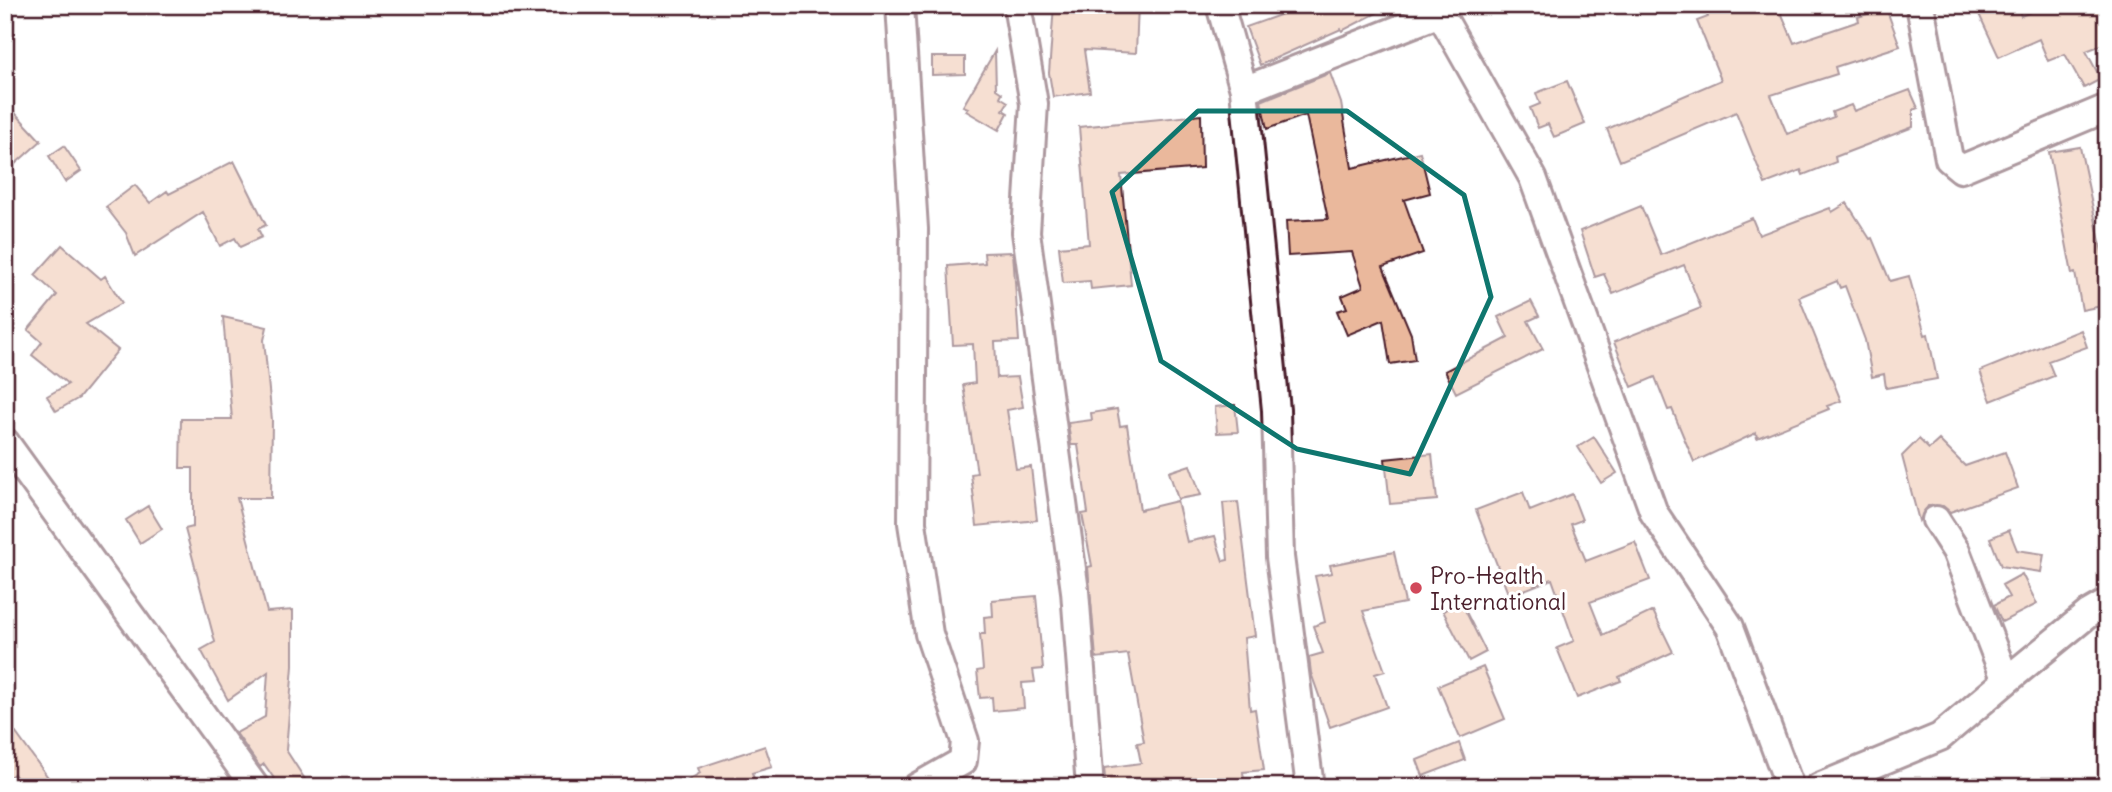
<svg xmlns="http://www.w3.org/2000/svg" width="2112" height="792" font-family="Delius,sans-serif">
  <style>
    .building { fill: #eab89c; stroke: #4a1f2b; stroke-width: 2 }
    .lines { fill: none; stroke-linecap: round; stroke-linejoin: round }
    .minor-casing { stroke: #4a1f2b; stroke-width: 32 }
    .minor { stroke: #fff; stroke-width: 26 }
    .marked { fill: none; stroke: #0f766e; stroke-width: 5; stroke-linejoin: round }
    .poi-dot { fill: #d1495b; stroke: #fff; stroke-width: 2.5 }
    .labels { text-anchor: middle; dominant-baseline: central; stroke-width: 6; stroke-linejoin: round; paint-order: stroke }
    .poi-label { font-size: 23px; fill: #4a1f2b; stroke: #fff; text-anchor: start }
  </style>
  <rect width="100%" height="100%" fill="#fff"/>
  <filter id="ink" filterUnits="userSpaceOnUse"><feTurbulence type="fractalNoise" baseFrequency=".0143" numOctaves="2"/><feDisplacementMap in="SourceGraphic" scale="14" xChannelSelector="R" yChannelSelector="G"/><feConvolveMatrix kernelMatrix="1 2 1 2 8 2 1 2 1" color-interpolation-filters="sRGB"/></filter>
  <g filter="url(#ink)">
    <path class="building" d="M 1054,5 L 1138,5 L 1136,53 L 1084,50 L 1090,92 L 1053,97 L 1049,73 Z
      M 1294,5 L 1392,5 L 1342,31 L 1341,29 L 1260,65 L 1246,27 L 1283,14 L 1282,11 Z
      M 1703,5 L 1778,5 L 1794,43 L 1859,21 L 1858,17 L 1886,8 L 1900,46 L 1835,67 L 1837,74 L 1771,95 L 1787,134 L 1834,117 L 1832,112 L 1851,105 L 1854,111 L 1910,90 L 1918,108 L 1913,110 L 1913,127 L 1835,157 L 1836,162 L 1803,175 L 1801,170 L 1765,184 L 1736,112 L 1620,161 L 1607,129 L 1721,80 L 1697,21 L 1708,17 Z
      M 1994,5 L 2016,5 L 2021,16 L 2048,5 L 2107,5 L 2107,43 L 2086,51 L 2101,79 L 2084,88 L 2065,54 L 2048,61 L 2039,39 L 1999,57 L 1978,12 Z
      M 995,51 L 996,89 L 1002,93 L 1000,97 L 1008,102 L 1003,110 L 1008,113 L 999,130 L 966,111 L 968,108 L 963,106 Z
      M 932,57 L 965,57 L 965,74 L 932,75 Z
      M 1330,73 L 1341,103 L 1352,168 L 1420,152 L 1430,193 L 1404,200 L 1423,253 L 1383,267 L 1411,334 L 1415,360 L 1390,364 L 1383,320 L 1347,335 L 1337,311 L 1347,308 L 1342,296 L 1363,287 L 1352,252 L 1288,256 L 1286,221 L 1328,219 L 1306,115 L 1267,129 L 1261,101 Z
      M 1567,81 L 1585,124 L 1554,137 L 1548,124 L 1538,128 L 1530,108 L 1540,104 L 1536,93 Z
      M 5,102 L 41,141 L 5,173 Z
      M 1201,115 L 1202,168 L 1121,175 L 1131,285 L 1091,289 L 1090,281 L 1063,283 L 1059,247 L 1089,244 L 1079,127 Z
      M 64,146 L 81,171 L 65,182 L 49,156 Z
      M 2080,147 L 2107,275 L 2107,305 L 2082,310 L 2075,273 L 2072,274 L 2049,152 Z
      M 234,161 L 266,225 L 258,229 L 262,237 L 240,247 L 235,238 L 220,246 L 203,212 L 135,256 L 126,233 L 106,207 L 135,185 L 150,203 L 167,191 L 169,194 Z
      M 1847,203 L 1870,239 L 1872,238 L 1890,281 L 1909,276 L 1925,335 L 1928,334 L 1937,379 L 1886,388 L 1884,374 L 1872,377 L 1865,340 L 1845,286 L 1840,288 L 1837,281 L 1799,297 L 1841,401 L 1827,406 L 1829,409 L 1757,438 L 1756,433 L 1694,462 L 1672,409 L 1668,410 L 1655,377 L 1632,387 L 1614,342 L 1701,308 L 1684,265 L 1613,294 L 1604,274 L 1595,277 L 1580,231 L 1641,206 L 1661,255 L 1752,218 L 1759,235 L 1830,208 L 1832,212 Z
      M 62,245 L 101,279 L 105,276 L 122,303 L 86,324 L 118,350 L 79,398 L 56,411 L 47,396 L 68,384 L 32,355 L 42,342 L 28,330 L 57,295 L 35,275 Z
      M 1013,252 L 1019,341 L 995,342 L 997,378 L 1018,377 L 1023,407 L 1007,410 L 1016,469 L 1031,467 L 1037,520 L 977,526 L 971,474 L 977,473 L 963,385 L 975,383 L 973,344 L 953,345 L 948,266 L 985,263 L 984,253 Z
      M 1531,301 L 1539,316 L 1528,321 L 1543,349 L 1456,393 L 1445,371 L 1508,338 L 1498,317 Z
      M 223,317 L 267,327 L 264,340 L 272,420 L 271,498 L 237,498 L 267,612 L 293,610 L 293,666 L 286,750 L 310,787 L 280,787 L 264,764 L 260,767 L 236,733 L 265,717 L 268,672 L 228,700 L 201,650 L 215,642 L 185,529 L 193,527 L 193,468 L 180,468 L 181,419 L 232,419 Z
      M 2081,330 L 2087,347 L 2048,361 L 2054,376 L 1991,401 L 1980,371 Z
      M 1235,405 L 1238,432 L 1217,433 L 1215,407 Z
      M 1117,409 L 1120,426 L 1127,425 L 1140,510 L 1177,501 L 1187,542 L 1215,536 L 1223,561 L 1228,560 L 1223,503 L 1238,502 L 1255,636 L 1244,638 L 1250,710 L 1255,709 L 1264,770 L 1243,772 L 1244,781 L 1213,787 L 1106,787 L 1104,768 L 1141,763 L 1137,743 L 1144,742 L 1128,654 L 1096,658 L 1088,567 L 1092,566 L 1082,514 L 1088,513 L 1078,445 L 1071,445 L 1068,423 L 1092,420 L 1091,413 Z
      M 1594,437 L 1617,473 L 1601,483 L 1578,447 Z
      M 1919,439 L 1929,449 L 1939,440 L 1965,466 L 2005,452 L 2018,488 L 1950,512 L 1943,506 L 1928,506 L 1919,521 L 1902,456 Z
      M 1432,454 L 1437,500 L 1390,504 L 1385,459 Z
      M 1190,465 L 1201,495 L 1178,499 L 1169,472 Z
      M 1523,492 L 1530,511 L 1572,494 L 1582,520 L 1571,524 L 1586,561 L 1635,542 L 1650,580 L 1590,602 L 1603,635 L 1653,611 L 1673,652 L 1619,677 L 1621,681 L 1577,698 L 1557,648 L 1574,641 L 1552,579 L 1509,596 L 1476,510 Z
      M 148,506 L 162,529 L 140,543 L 126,520 Z
      M 2009,530 L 2017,550 L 2044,554 L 2041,572 L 2001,566 L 1990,538 Z
      M 1394,552 L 1405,603 L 1363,611 L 1385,671 L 1375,674 L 1387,707 L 1330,727 L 1311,673 L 1309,657 L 1323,653 L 1313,626 L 1325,622 L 1315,576 L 1332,573 L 1330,565 Z
      M 2022,574 L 2037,604 L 2002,622 L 1994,605 L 2009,597 L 2002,585 Z
      M 1036,596 L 1043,669 L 1033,670 L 1035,682 L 1022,683 L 1024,708 L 993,711 L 992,697 L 980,698 L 977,671 L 983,670 L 980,634 L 985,634 L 984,617 L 993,616 L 992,600 Z
      M 1461,602 L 1486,652 L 1469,661 L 1443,611 Z
      M 1483,667 L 1505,719 L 1460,738 L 1438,686 Z
      M 5,718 L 55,787 L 23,787 L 14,774 L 5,780 Z
      M 1459,743 L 1465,760 L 1423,776 L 1417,760 Z
      M 765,746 L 772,767 L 752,773 L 757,787 L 677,787 L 700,773 L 698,768 Z"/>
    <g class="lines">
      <g class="minor-casing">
        <path id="minor" d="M 900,5 L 914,229 L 912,523 L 929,634 L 965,741 L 963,761 L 917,787
          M 1017,5 L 1034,104 L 1026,232 L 1075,591 L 1090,787
          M 1220,5 L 1244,90 L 1276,410 L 1280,557 L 1310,787
          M 1920,5 L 1949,159 L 1961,169 L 2107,108
          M 1244,90 L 1440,13 L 1533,178 L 1654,513 L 1730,627 L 1790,787
          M 5,442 L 255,787
          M 2006,681 L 2088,614 L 2107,603
          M 1819,787 L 1940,737 L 2006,681 L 1956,551 L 1936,520"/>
      </g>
      <use href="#minor" class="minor"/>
    </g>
  </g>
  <path d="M0 0H2112V792H0ZM 1198,111 L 1347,111 L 1464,195 L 1491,297 L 1410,474 L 1297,449 L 1161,361 L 1112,192 Z" fill="#fff" fill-opacity=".55" fill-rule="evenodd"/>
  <path class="marked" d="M 1198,111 L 1347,111 L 1464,195 L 1491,297 L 1410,474 L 1297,449 L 1161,361 L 1112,192 Z"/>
  <circle class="poi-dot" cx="1416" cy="588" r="7"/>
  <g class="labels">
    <g class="poi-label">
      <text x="1430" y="575">Pro-Health<tspan x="1430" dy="26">International</tspan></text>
    </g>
  </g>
  <rect width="2112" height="792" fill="none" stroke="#fff" stroke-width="28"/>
  <rect x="14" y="14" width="2084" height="764" fill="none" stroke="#4a1f2b" stroke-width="2.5" filter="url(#ink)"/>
</svg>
